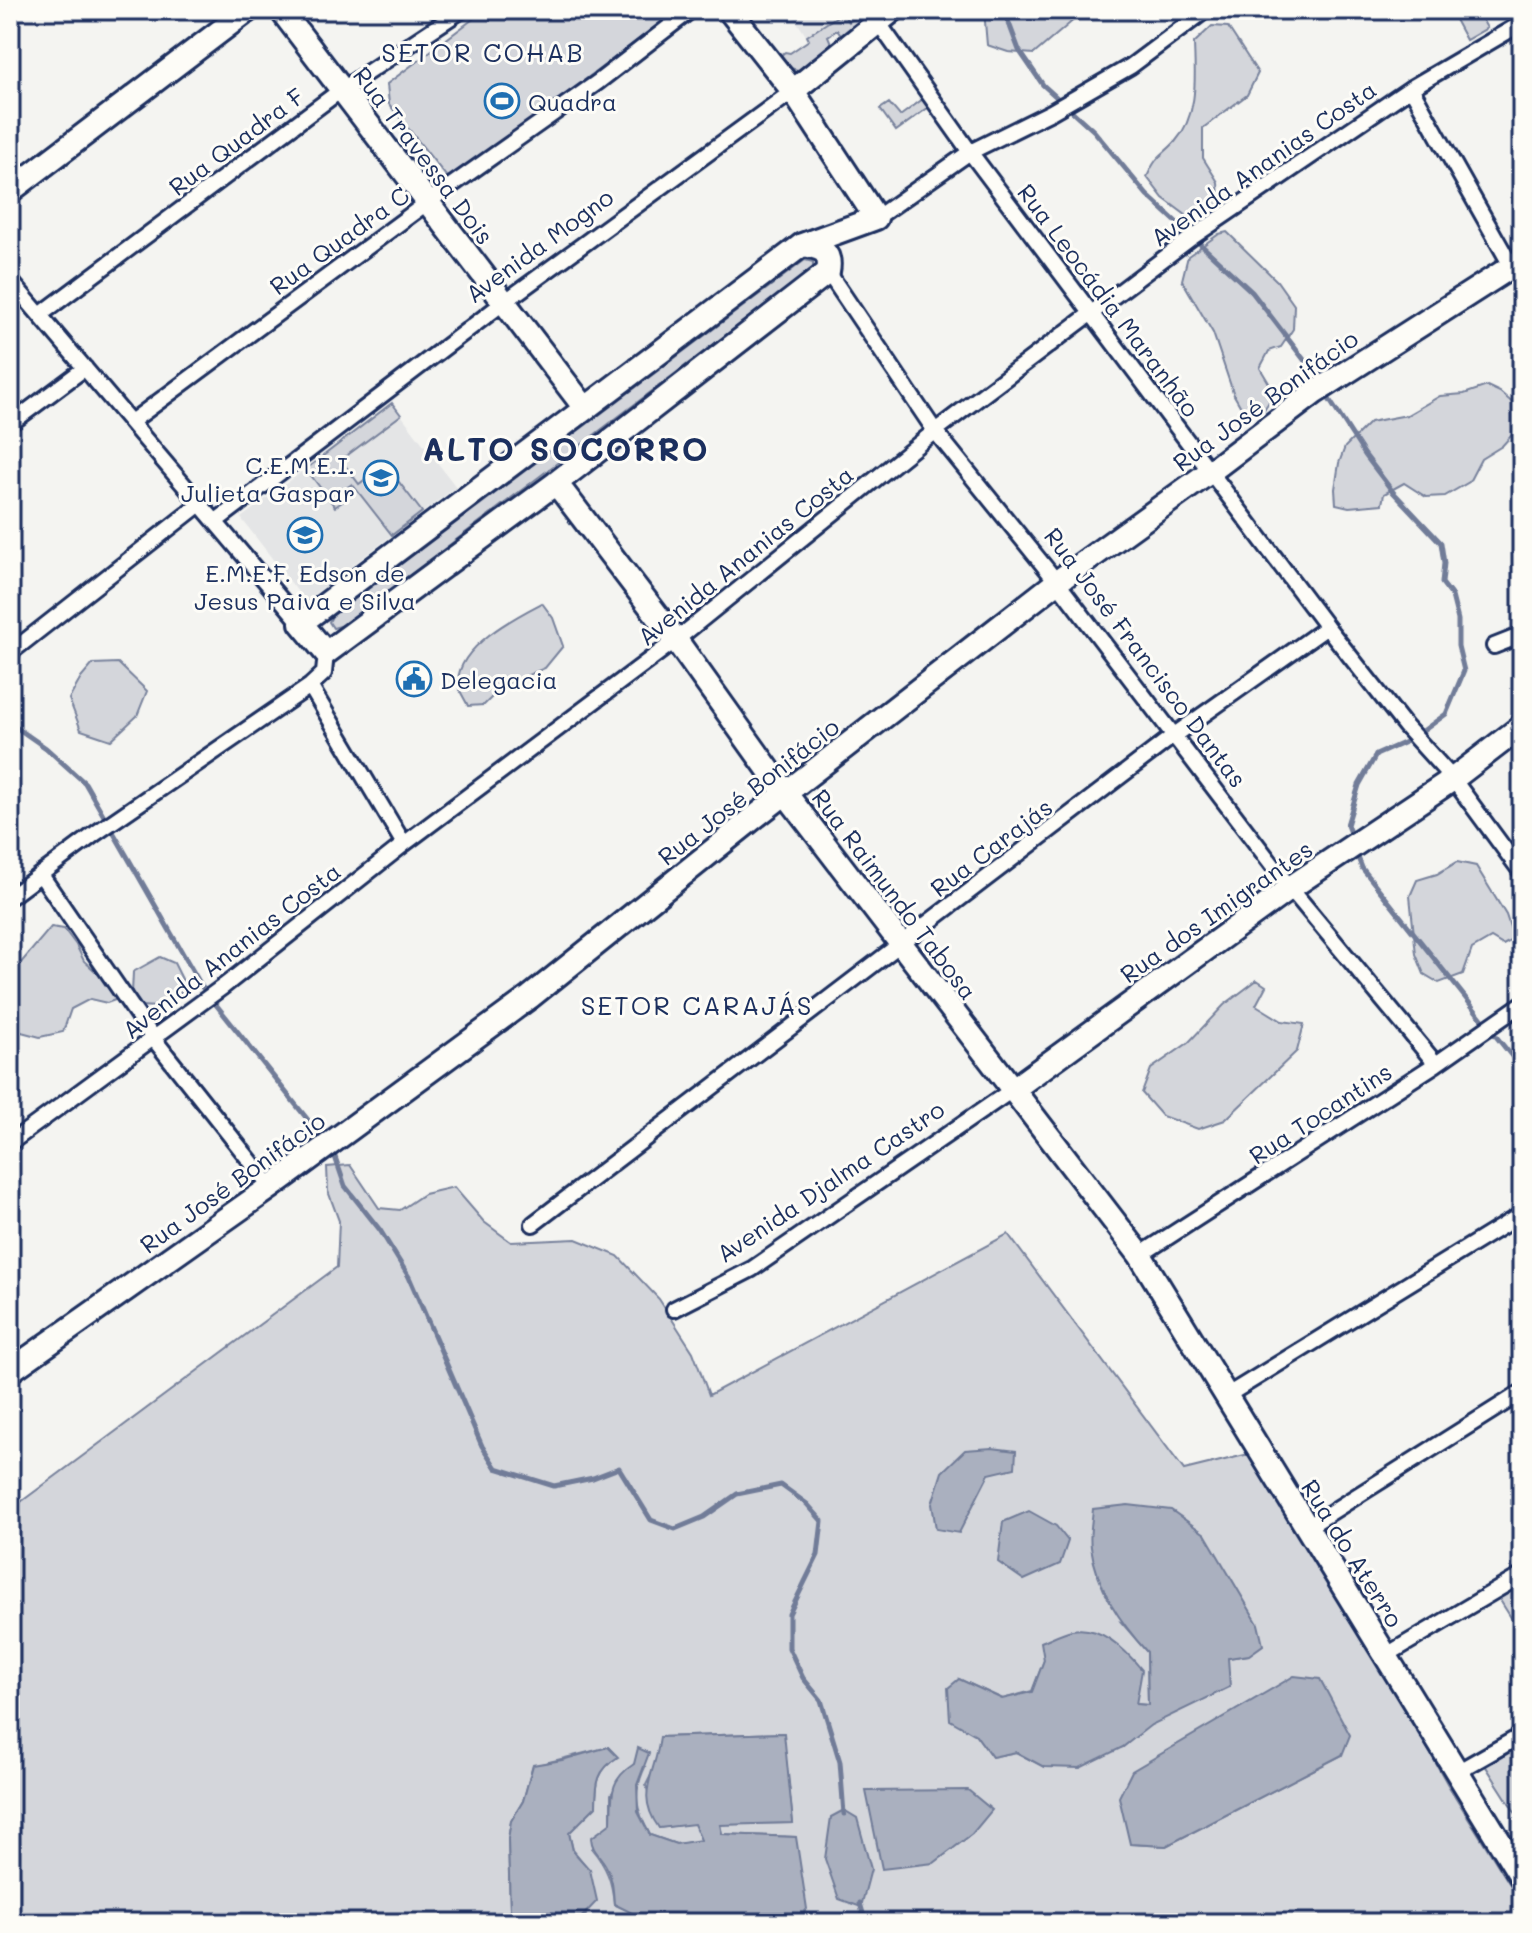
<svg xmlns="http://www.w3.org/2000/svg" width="1532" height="1933" font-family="Mali,sans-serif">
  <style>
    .built { fill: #e4e5e6 }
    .green { fill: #d4d6db; stroke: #78829c; stroke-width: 2; fill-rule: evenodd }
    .water { fill: #aab0bf; stroke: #717c98; stroke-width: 2 }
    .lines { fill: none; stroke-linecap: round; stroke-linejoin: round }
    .stream { stroke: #717c98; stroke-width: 5 }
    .street-casing { stroke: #1b2f5e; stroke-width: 20 }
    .secondary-casing { stroke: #1b2f5e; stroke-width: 28 }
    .street { stroke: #fdfcf7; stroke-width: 14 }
    .secondary { stroke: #fdfcf7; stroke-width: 22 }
    .labels { text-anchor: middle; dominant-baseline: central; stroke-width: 6; stroke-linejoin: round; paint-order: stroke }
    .poi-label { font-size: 24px; fill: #1b2f5e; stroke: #fdfcf7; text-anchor: start }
    .street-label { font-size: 24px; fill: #1b2f5e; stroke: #fdfcf7 }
    .neighbourhood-label { font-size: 26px; letter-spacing: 2px; fill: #1b2f5e; stroke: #fdfcf7 }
    .district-label { font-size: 32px; font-weight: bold; letter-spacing: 2px; fill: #1b2f5e; stroke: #fdfcf7 }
  </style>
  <rect width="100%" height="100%" fill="#f4f4f1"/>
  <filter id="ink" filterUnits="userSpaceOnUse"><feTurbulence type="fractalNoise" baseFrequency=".0125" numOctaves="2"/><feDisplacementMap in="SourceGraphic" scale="16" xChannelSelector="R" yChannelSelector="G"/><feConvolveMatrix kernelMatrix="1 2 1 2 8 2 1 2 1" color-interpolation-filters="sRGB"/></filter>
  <g filter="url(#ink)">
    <path class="built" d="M 789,10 L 854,10 L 858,16 L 813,46 Z
      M 392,403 L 456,487 L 305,601 L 241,518 Z"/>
    <path class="green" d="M 485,10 L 678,10 L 454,178 L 446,176 L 389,104 L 387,84 Z
      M 854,10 L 867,10 L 873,18 L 846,37 L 842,37 L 837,30 L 828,36 L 833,48 L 802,71 L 790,68 L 780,56 L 785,52 L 790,53 L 809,40 L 807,36 L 842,13 L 849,22 L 858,16 Z
      M 984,10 L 1073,10 L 1076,18 L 1034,54 L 1008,52 L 987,45 Z
      M 1460,10 L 1477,10 L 1487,28 L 1466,40 L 1452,14 Z
      M 1212,26 L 1228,27 L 1258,73 L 1247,95 L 1203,128 L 1203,158 L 1218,182 L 1219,204 L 1194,221 L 1163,198 L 1147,177 C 1157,154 1160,158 1175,142 C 1199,114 1195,77 1194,43 Z
      M 923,99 L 929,107 L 896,131 L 880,109 L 889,103 L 900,116 Z
      M 1227,232 L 1277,281 L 1294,305 L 1293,329 L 1281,347 L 1269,351 L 1260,368 L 1275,393 L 1263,411 L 1242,409 L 1234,395 L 1213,333 L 1182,280 L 1188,256 L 1219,234 Z
      M 805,260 L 813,262 L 813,269 L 344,625 L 333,628 L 329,622 L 332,616 Z
      M 1487,386 L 1500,392 L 1522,411 L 1522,424 L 1502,446 L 1481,459 L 1469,482 L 1445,496 L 1426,497 L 1404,483 L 1384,494 L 1382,504 L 1349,507 L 1336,504 L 1335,489 L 1339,463 L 1345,447 L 1370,422 L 1407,415 L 1440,396 L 1464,394 Z
      M 392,403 L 401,415 L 341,460 L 359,484 L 385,464 L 422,512 L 392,535 L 352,484 L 340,492 L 345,500 L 335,507 L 306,469 Z
      M 542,603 L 553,618 L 563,646 L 545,668 L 504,685 L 484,705 L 468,706 C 465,699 458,690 458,683 C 457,647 515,617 542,603 Z
      M 118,663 L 147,691 L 137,716 L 111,740 L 81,730 L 69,699 L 81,678 L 93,664 Z
      M 1457,862 L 1476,866 L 1506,915 L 1514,939 L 1503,945 L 1491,938 L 1472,949 L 1463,974 L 1439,983 L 1424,974 L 1416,954 L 1410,896 L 1417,880 L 1437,874 Z
      M 51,927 L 64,929 L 76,945 L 84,961 L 115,989 L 115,1000 L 107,1003 L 90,999 L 71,1009 L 63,1032 L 40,1037 L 10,1029 L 10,982 L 19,965 Z
      M 160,957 L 174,963 L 185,985 C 175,1008 164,1008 141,1006 L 132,993 L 133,972 Z
      M 1257,980 L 1266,986 L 1256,1005 L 1282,1021 L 1304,1024 L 1297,1051 L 1225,1120 L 1198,1129 L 1162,1116 L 1142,1093 L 1151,1069 L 1188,1043 L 1224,1005 Z
      M 350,1165 L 379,1208 L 400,1210 L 424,1194 L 454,1187 L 484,1222 L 511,1242 L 576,1239 L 618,1256 L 659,1299 L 693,1352 L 709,1395 L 1008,1234 L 1184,1470 L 1249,1454 L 1390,1681 L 1448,1785 L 1522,1904 L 1522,1923 L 748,1923 L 796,1922 L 796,1837 L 722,1834 L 720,1824 L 793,1823 L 783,1733 L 660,1737 L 658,1761 L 646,1785 L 659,1828 L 695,1823 L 702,1841 L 676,1844 L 650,1835 C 636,1809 632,1795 645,1767 L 634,1764 L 611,1794 L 611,1823 L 592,1849 C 607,1867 612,1881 614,1904 C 640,1917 668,1915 695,1923 L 576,1923 L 586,1915 L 590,1871 L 573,1850 L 569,1833 L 596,1806 C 596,1783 597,1771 617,1757 L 608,1747 L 533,1766 L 523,1801 L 511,1821 L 508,1839 L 510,1909 L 517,1922 L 534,1923 L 10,1923 L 10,1510 L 337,1267 L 339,1221 L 328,1191 L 327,1167 ZM 1121,1622 L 1249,1655 L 1228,1658 L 1123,1747 L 1044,1767 L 1016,1752 L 992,1757 L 976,1735 L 959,1679 L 1003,1699 L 1032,1691 L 1044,1660 L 1136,1704 L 1148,1705 L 1147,1652 ZM 1342,1755 L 1166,1846 L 1130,1844 Z
      M 1522,1581 L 1522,1635 L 1498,1597 Z
      M 1522,1744 L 1522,1823 L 1485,1765 Z"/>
    <path class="water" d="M 992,1448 L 1016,1451 L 1015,1468 L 989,1474 L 959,1533 L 936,1529 L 932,1504 L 942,1472 L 965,1450 Z
      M 1128,1505 L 1171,1510 L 1205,1534 L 1258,1624 L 1263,1645 L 1249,1655 L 1228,1658 L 1230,1687 L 1151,1725 L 1123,1747 L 1080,1768 L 1044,1767 L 1016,1752 L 992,1757 L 976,1735 L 950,1720 L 948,1688 L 959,1679 L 1002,1699 L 1032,1692 L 1044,1660 L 1041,1642 C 1051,1638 1062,1632 1072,1630 C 1101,1624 1126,1650 1142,1670 L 1136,1704 L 1148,1705 L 1147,1652 C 1120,1622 1097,1589 1091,1547 C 1089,1535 1092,1521 1093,1509 Z
      M 1029,1511 L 1056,1526 L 1068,1541 L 1060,1564 L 1024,1580 L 998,1562 L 1003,1522 Z
      M 1294,1676 L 1320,1679 L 1350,1735 L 1342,1755 L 1166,1846 L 1130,1844 L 1119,1797 L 1132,1771 Z
      M 784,1733 L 793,1823 L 720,1825 L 722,1834 L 796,1837 L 807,1909 L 796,1922 L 695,1923 L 677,1918 L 632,1913 L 614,1904 C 613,1891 613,1878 606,1866 C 600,1855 592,1851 591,1838 L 611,1823 C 612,1795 609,1780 634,1764 L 638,1748 L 649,1753 L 637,1785 L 638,1812 L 650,1835 L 676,1844 L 701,1840 L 694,1824 L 659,1828 C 634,1794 656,1774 660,1737 Z
      M 608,1747 L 618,1757 C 597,1770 596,1783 596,1806 L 569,1833 L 573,1851 L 590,1870 L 597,1901 L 576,1923 L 517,1922 L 510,1909 L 508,1839 L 511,1821 L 523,1801 L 533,1765 L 562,1760 Z
      M 968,1790 L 992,1810 L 972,1834 L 934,1863 L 882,1869 L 866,1791 Z
      M 844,1810 L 857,1818 L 871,1869 L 861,1907 L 839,1899 L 825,1859 L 831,1817 Z"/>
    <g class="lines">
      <path class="stream" d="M 1004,10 L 1019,50 L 1043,85 L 1094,131 L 1147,195 L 1252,292 L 1305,361 L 1317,381
        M 1325,393 L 1365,455 L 1393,492 L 1441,543 L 1444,563 L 1442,583 L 1452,596 L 1458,620 L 1458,646 L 1464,671 L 1446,714 L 1412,739 L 1376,755 L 1359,785 L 1347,825 L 1352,838
        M 10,723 L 46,748 L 85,783 L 202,987 L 324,1140
        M 1356,852 L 1362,868 L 1522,1069
        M 333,1151 L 345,1186 L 380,1230 L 409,1277 L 482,1446 L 496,1468 L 554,1486 L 593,1478 L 619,1468 L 651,1520 L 675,1529 L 704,1517 L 737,1494 L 781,1485 L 807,1504 L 822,1521 L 818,1555 L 789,1614 L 789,1648 L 803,1678 L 821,1700 L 840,1762 L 844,1814
        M 860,1903 L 864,1917"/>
      <g class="street-casing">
        <path id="street" d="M 872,10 L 878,22 L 970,152 L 1327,627 L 1405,726 L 1453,779 L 1522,873
          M 1411,88 L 1522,285
          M 876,218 L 970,152 L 1051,112 L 1131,66 L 1206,10
          M 828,272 L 935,431 L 1057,582 L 1290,888 L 1436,1064
          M 10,280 L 301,623
          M 40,315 L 341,90 L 462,10
          M 131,422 L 428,202 L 598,82 L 691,10
          M 10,424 L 85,368
          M 215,522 L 503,303 L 793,91
          M 1494,646 L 1522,635
          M 10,653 L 200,504
          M 310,686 L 404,844
          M 41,875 L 153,1038 L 271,1187
          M 10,897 L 96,833 L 310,686 L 324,673 L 326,653
          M 10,1143 L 224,986 L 404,844 L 676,640 L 935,431 L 1191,238 L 1411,88 L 1522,23
          M 533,1224 L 1173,736 L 1327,627
          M 1140,1255 L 1436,1064 L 1522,1004
          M 674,1309 L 752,1269 L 1012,1090
          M 1226,1396 L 1522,1214
          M 1306,1528 L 1522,1392
          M 1385,1656 L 1522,1575
          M 1457,1772 L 1522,1735"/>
      </g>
      <g class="secondary-casing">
        <path id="secondary" d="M 281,10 L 585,408
          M 729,10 L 793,91 L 876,218
          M 793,91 L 893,10
          M 10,191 L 248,10
          M 802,245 C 821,247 832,251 828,272 L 556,483 L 326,653 L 301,623 Z
          M 802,245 L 876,218
          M 556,483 L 676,640 L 786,794 L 1140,1255 L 1522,1878
          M 1012,1090 L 1290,888 L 1453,779 L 1522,726
          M 10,1371 L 271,1187 L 530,997 L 751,820 L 1057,582 L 1211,471 L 1314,393 L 1522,260"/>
      </g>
      <use href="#street" class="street"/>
      <use href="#secondary" class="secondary"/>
    </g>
  </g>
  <defs>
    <g id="stadium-ring" transform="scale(1.8)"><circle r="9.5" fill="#fdfcf7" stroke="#1f6fb2" stroke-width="1.5"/><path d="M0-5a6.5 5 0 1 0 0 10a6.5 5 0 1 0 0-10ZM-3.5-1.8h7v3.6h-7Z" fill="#1f6fb2"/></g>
    <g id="school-ring" transform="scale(1.8)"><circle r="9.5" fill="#fdfcf7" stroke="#1f6fb2" stroke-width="1.5"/><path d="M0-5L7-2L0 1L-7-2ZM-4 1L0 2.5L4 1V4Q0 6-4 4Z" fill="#1f6fb2"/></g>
    <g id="civic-ring" transform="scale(1.8)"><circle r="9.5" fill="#fdfcf7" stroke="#1f6fb2" stroke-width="1.5"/><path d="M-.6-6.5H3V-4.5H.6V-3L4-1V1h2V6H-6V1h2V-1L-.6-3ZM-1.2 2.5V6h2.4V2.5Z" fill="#1f6fb2"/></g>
  </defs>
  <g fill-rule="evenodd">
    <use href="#stadium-ring" x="502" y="101"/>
    <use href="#school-ring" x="381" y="478"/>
    <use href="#school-ring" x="305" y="535"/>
    <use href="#civic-ring" x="414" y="679"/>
  </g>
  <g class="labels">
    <g class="poi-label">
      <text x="528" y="101">Quadra</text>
      <text x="355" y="464" text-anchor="end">C.E.M.E.I.<tspan x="355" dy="28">Julieta Gaspar</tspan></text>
      <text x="305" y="572" text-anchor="middle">E.M.E.F. Edson de<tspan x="305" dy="28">Jesus Paiva e Silva</tspan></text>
      <text x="440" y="679">Delegacia</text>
    </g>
    <g class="street-label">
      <text transform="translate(236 141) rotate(-37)">Rua Quadra F</text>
      <text transform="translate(424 155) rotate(53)">Rua Travessa Dois</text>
      <text transform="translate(1263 163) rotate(-35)">Avenida Ananias Costa</text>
      <text transform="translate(339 240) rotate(-36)">Rua Quadra C</text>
      <text transform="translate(539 245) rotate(-36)">Avenida Mogno</text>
      <text transform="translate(1109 300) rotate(53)">Rua Leocádia Maranhão</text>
      <text transform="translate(1265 400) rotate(-36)">Rua José Bonifácio</text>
      <text transform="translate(745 555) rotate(-39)">Avenida Ananias Costa</text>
      <text transform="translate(1146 657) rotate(53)">Rua José Francisco Dantas</text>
      <text transform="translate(748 791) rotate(-38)">Rua José Bonifácio</text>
      <text transform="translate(991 847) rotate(-37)">Rua Carajás</text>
      <text transform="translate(895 894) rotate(53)">Rua Raimundo Tabosa</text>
      <text transform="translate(1216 911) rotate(-35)">Rua dos Imigrantes</text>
      <text transform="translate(231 950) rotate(-38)">Avenida Ananias Costa</text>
      <text transform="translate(1320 1113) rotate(-33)">Rua Tocantins</text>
      <text transform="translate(830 1181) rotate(-34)">Avenida Djalma Castro</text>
      <text transform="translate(232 1182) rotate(-36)">Rua José Bonifácio</text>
      <text transform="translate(1353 1553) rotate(58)">Rua do Aterro</text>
    </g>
    <g class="neighbourhood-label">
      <text x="483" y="52">SETOR COHAB</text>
      <text x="697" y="1005">SETOR CARAJÁS</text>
    </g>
    <g class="district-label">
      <text x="566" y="448">ALTO SOCORRO</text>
    </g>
  </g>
  <rect width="1532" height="1933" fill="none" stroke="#fdfcf7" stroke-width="40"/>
  <rect x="20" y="20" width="1492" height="1893" fill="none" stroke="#1b2f5e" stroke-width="3" filter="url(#ink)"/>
</svg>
